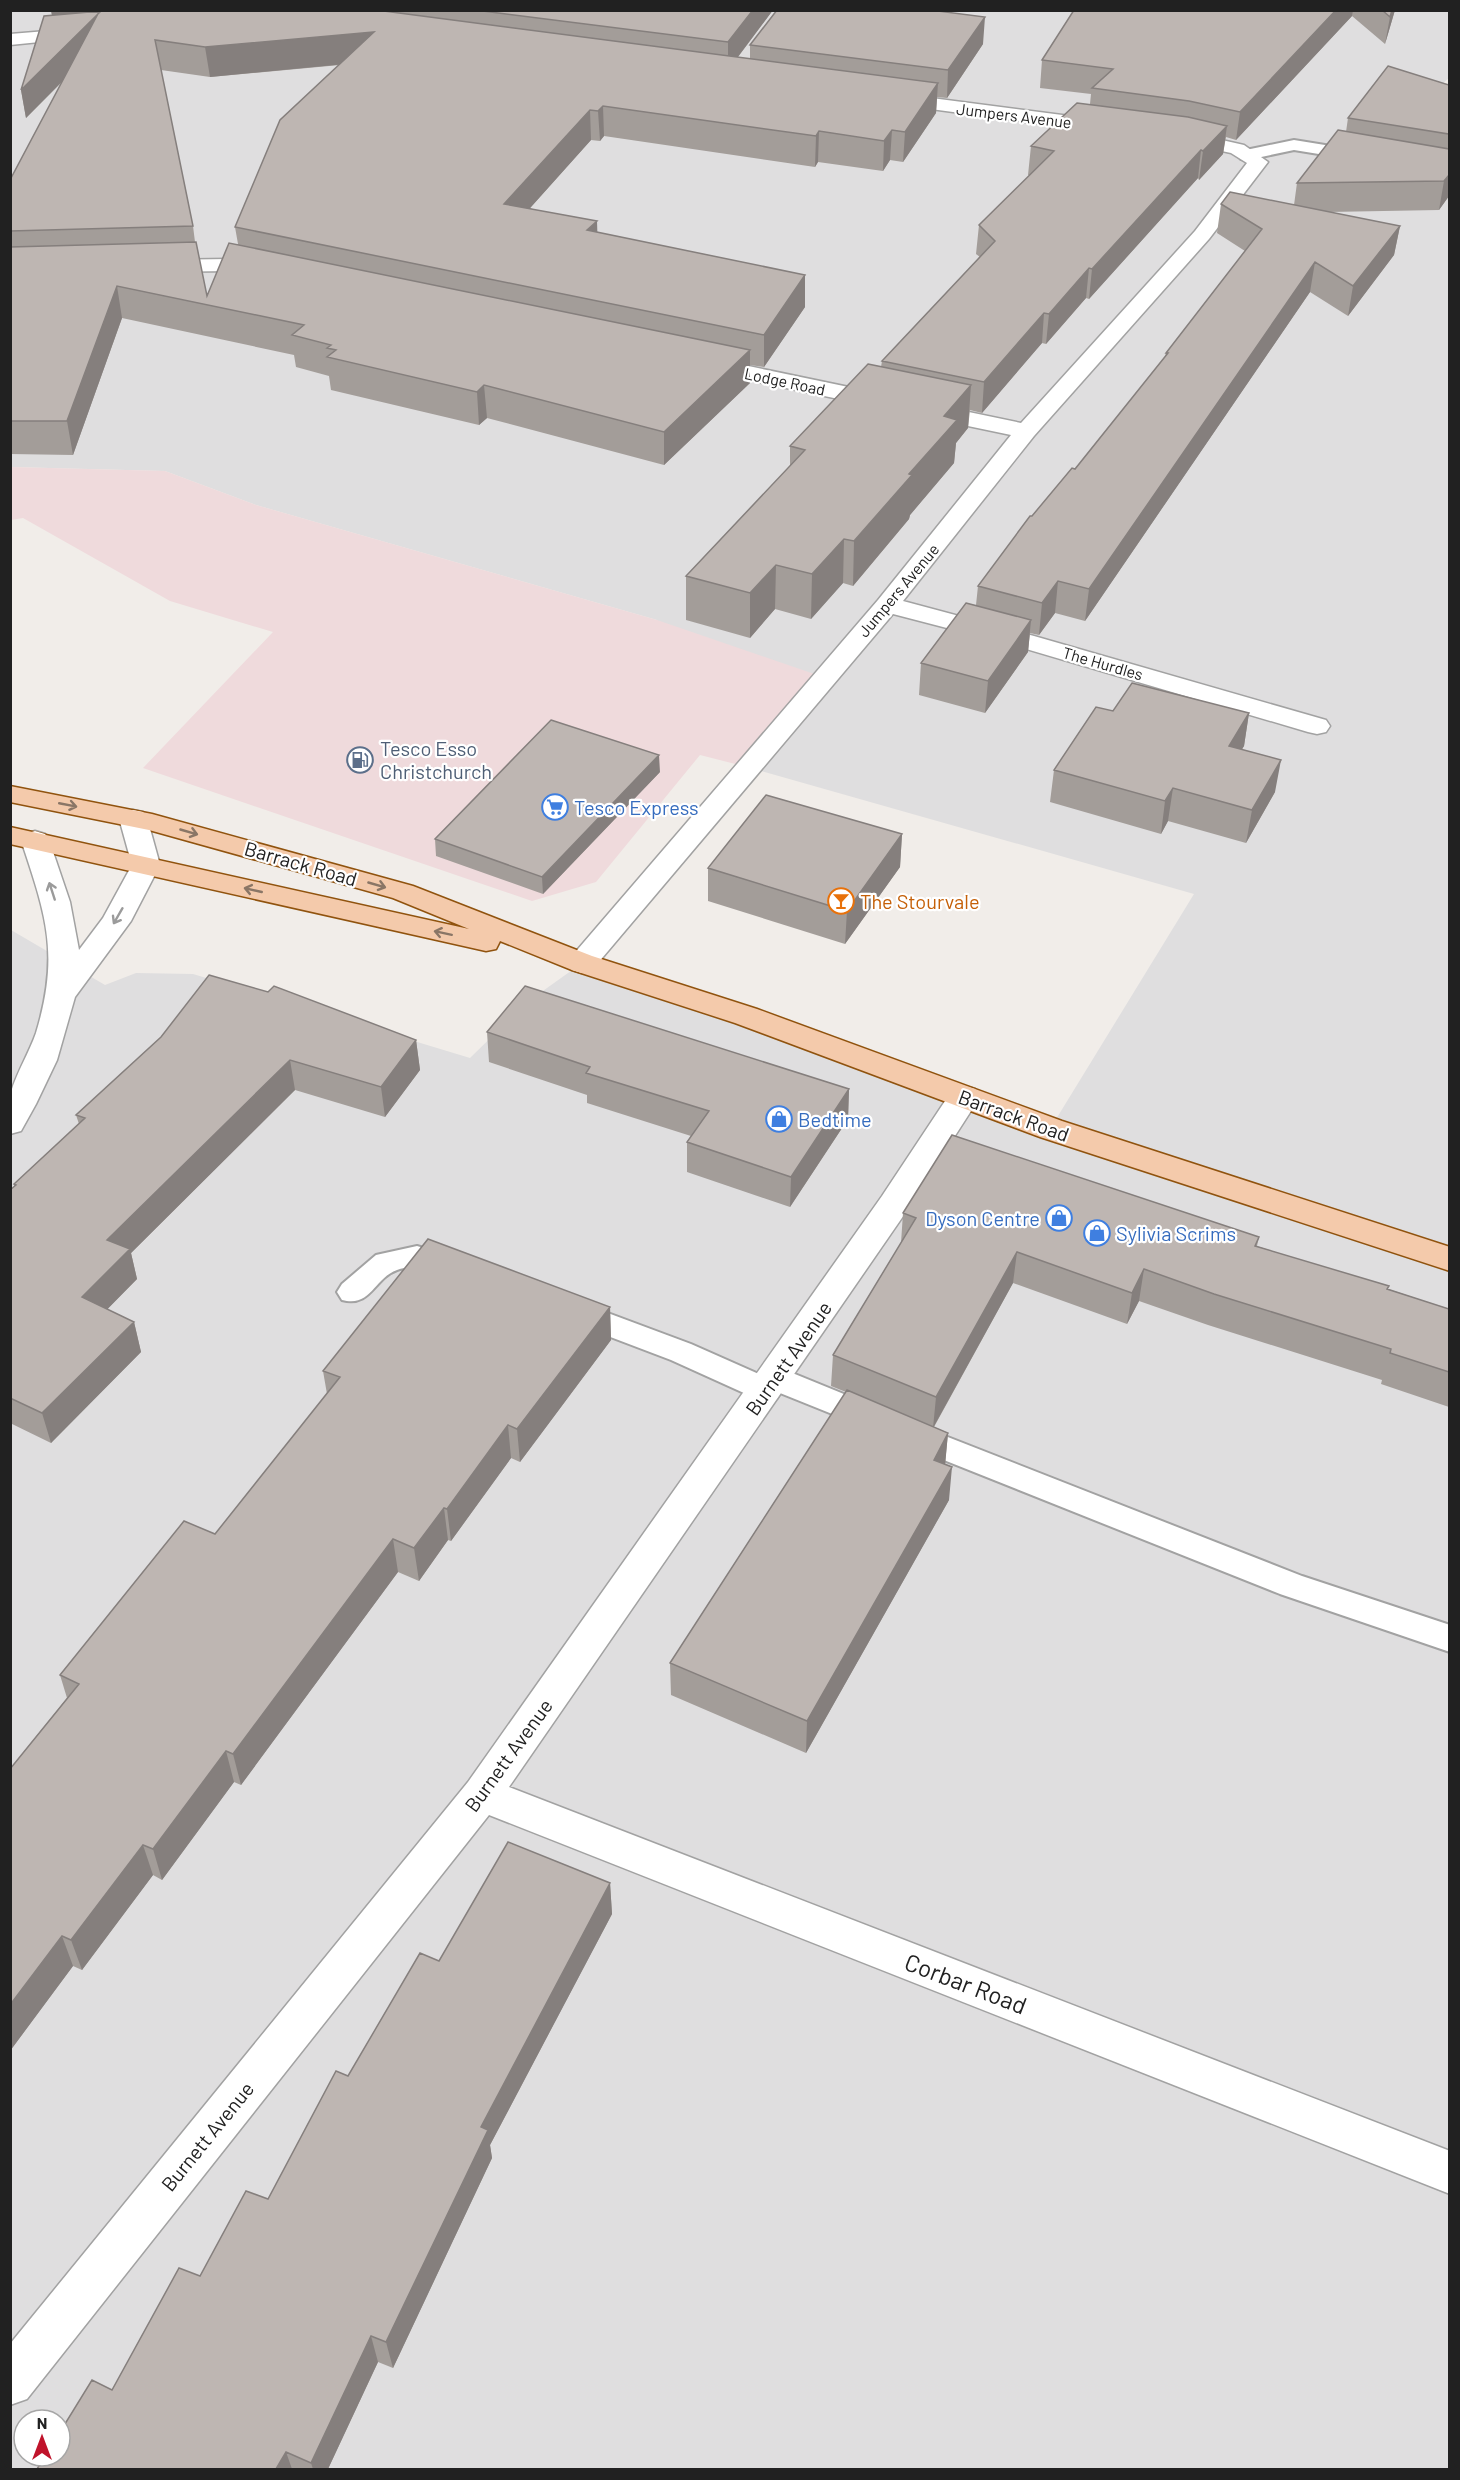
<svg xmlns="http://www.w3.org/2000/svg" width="1460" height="2480" font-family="Barlow,sans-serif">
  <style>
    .residential { fill: #dfdedf; fill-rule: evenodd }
    .commercial { fill: #efdadc }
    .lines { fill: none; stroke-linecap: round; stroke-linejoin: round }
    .lane-casing { stroke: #a2a2a2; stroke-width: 4 }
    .street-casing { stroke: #a2a2a2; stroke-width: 3 }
    .primary-casing { stroke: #90530e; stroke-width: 3 }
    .lane { fill: #fff; fill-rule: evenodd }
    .street { fill: #fff; fill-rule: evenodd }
    .primary { fill: #f4caab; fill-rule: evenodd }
    .wall { fill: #a39d99; fill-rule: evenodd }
    .shaded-wall { fill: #857f7d }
    .building { fill: #beb6b2; stroke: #857f7d; stroke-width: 1.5 }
    .oneway { stroke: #8a7666 }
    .oneway2 { stroke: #9b9b9b }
    .labels { text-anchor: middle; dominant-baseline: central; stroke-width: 4.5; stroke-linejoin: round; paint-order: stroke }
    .far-street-label { font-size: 16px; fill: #212121; stroke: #fff }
    .service-label { font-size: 20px; fill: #4e5e75; stroke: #fff; text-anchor: start }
    .shop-label { font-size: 20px; fill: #366cbe; stroke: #fff; text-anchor: start }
    .street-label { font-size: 20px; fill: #212121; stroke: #fff }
    .food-label { font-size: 20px; fill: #c56008; stroke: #fff; text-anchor: start }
    .near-street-label { font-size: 24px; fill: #212121; stroke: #fff }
  </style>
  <rect width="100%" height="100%" fill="#f1ede9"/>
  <path class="residential" d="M 11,11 L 1449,11 L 1449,78 L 1425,99 L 1450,107 L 1449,2469 L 11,2469 L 11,930 L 105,985 L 136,973 L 193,974 L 470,1058 L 526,1003 L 582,963 L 1050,1129 L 1194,894 L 751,768 L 657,620 L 256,505 L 165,471 L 11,467 ZM 24,2420 L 60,2420 L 60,2456 L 24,2456 Z"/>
  <path class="commercial" d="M 11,467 L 165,471 L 256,505 L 657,620 L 823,677 L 751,768 L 700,755 L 596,882 L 532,901 L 143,768 L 273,632 L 170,601 L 23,518 L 11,520 Z"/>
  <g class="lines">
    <g class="lane-casing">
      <path id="lane" d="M 1294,140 L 1362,151 L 1368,152 L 1371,156 L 1368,160 L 1362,161 L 1294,150 L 1247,160 L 1241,159 L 1238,155 L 1241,151 Z
        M 417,1246 L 461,1259 L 465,1266 L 461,1273 C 439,1280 422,1261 397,1270 C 374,1278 371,1308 342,1300 L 337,1292 L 342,1284 L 376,1255 Z
        M 573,1300 L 691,1344 L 761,1375 L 763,1370 L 774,1367 L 785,1370 L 883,1410 L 887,1418 L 883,1426 L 872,1430 L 780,1393 L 777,1398 L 766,1401 L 755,1398 L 671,1360 L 563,1319 L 558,1311 L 563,1303 Z
        M 912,1423 L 1302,1576 L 1450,1625 L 1450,1652 L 1280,1594 L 901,1443 L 897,1435 L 901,1427 Z"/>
    </g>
    <g class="street-casing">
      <path id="street" d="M 83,28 L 89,29 L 92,33 L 89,37 L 10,45 L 10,34 Z
        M 893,93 L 1101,120 L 1108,122 L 1111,126 L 1108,130 L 1101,132 L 886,103 L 883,99 L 886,95 Z
        M 1182,131 L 1244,145 L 1268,162 L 1209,239 L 1034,436 L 903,601 L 1034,636 L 1326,720 L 1330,726 L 1326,732 L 1317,734 L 1308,732 L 1016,646 L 893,614 L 592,970 L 582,973 L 572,970 L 567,963 L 572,956 L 878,600 L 1011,435 L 705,371 L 697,369 L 694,364 L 697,359 L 705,357 L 1021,423 L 1195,231 L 1247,163 L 1231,153 L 1175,141 L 1172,137 L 1175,133 Z
        M 229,259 L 271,268 L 275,272 L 271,276 L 264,278 L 229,271 L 157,272 L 150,270 L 146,266 L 150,262 L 157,260 Z
        M 133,810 L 143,812 L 147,818 L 160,865 L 131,921 L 75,997 L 57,1060 L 36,1104 L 21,1131 L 10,1134 C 10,1121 7,1104 11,1092 C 17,1072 29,1053 36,1033 C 60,954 46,915 21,840 L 25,834 L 35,831 L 45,834 L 49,840 L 70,902 L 79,950 L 103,918 L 132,865 L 119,818 L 123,812 Z
        M 964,1086 L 975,1089 L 980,1097 L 906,1212 L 509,1787 L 1450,2151 L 1450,2194 L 489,1815 L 27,2399 L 10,2405 L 10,2344 L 468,1782 L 882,1196 L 953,1089 Z"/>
    </g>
    <g class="primary-casing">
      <path id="primary" d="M 10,786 L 152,814 L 413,886 L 592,956 L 757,1009 L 1062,1121 L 1450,1247 L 1450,1271 L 1040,1137 L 735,1023 L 572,970 L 500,941 L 496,949 L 486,951 L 10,844 L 10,827 L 469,929 L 393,898 L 149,830 L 10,802 Z"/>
    </g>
    <use href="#lane" class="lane"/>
    <use href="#street" class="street"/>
    <use href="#primary" class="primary"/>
  </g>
  <path class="wall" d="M 51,10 L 773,10 L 738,57 L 750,59 L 750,45 L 983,44 L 947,98 L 937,97 L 936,113 L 903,162 L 890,160 L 883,171 L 818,162 L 815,167 L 604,136 L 600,141 L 591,140 L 530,208 L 597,233 L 805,275 L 805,307 L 764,367 L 750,365 L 750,383 L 664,465 L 487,418 L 479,425 L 331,390 L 329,376 L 296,367 L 294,355 L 122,318 L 73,455 L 10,454 L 10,180 L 64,80 L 26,118 L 21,90 L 52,15 ZM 340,65 L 235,227 L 238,244 L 207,296 L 195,242 L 193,226 L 161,70 L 210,77 Z
    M 1074,10 L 1395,10 L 1385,44 L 1352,16 L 1236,140 L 1226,137 L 1223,154 L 1199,180 L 1198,178 L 1089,299 L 1086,298 L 1046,344 L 1042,343 L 982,413 L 970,410 L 968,428 L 956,443 L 954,463 L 910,515 L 909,519 L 853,586 L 843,583 L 811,619 L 775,609 L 750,638 L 686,620 L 686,576 L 790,466 L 790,446 L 881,367 L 882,361 L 980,257 L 976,254 L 979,225 L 1030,175 L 1028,175 L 1031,146 L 1090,104 L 1091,94 L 1040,88 L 1042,60 Z
    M 1449,85 L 1449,196 L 1439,210 L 1328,212 L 1400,226 L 1394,255 L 1348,316 L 1310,292 L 1085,621 L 1055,613 L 1039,635 L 1030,633 L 1028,652 L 985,713 L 919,695 L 921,663 L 976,605 L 978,586 L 1032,516 L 1075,469 L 1165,357 L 1166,353 L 1245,251 L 1217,233 L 1221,204 L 1294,205 L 1297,183 L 1346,132 L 1348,118 Z
    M 1113,711 L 1249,713 L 1244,746 L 1242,749 L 1275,792 L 1246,843 L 1168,821 L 1161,834 L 1050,802 L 1054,770 Z
    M 660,772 L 543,894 L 436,856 L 435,839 Z
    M 902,834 L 900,867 L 845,944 L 708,901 L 708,868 Z
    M 487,1032 L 849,1089 L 848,1119 L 790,1207 L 687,1172 L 687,1142 L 691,1136 L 587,1103 L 587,1095 L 489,1062 Z
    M 161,1037 L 416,1040 L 420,1070 L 385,1117 L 295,1090 L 131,1253 L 137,1279 L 107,1309 L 134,1322 L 141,1352 L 51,1443 L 10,1423 L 10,1190 L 14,1187 L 14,1184 L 79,1124 L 76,1115 Z
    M 903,1213 L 1259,1237 L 1257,1246 L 1449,1309 L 1449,1407 L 1381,1384 L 1382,1380 L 1208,1325 L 1139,1301 L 1127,1324 L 1013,1283 L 934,1427 L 948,1433 L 945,1464 L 949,1500 L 806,1753 L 671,1695 L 670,1663 L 846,1392 L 831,1386 L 833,1355 L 901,1243 Z
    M 610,1307 L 611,1340 L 520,1462 L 511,1458 L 451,1541 L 448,1540 L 419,1581 L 398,1572 L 241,1785 L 234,1782 L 162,1880 L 153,1875 L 82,1970 L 73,1966 L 10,2051 L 10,1769 L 67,1698 L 60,1675 L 215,1534 L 327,1394 L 323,1371 Z
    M 610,1883 L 612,1914 L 490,2145 L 492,2158 L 393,2368 L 378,2362 L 328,2469 L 37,2469 L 112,2390 L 200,2276 L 268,2199 L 348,2076 L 439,1961 Z"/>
  <path class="shaded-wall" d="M 51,10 L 236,10 L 105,38 L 26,118 L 21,90 L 54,28 Z
    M 753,10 L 773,10 L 728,70 L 728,42 Z
    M 1336,10 L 1353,10 L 1352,16 L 1236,140 L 1240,112 Z
    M 1392,10 L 1395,10 L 1385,44 L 1390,17 Z
    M 985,17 L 983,44 L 947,98 L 948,70 Z
    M 374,32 L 377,61 L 210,77 L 205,47 Z
    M 938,83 L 936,113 L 903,162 L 905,132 Z
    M 603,106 L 604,136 L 600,141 L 598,111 Z
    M 590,110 L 591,140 L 506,235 L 504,204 Z
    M 1227,126 L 1223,154 L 1199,180 L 1203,151 Z
    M 892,130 L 890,160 L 883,171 L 884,141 Z
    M 819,131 L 818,162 L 815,167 L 816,136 Z
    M 1201,150 L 1198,178 L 1089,299 L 1092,269 Z
    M 1449,175 L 1449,196 L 1439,210 L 1444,181 Z
    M 597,221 L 598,252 L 587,230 Z
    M 1400,226 L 1394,255 L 1348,316 L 1353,286 Z
    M 1315,262 L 1310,292 L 1085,621 L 1089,589 Z
    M 1089,268 L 1086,298 L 1046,344 L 1049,314 Z
    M 805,275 L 805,307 L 764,367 L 764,335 Z
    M 117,286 L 122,318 L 73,455 L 67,421 Z
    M 1044,313 L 1042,343 L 982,413 L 984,382 Z
    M 750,350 L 750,383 L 664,465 L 664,432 Z
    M 484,385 L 487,418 L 479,425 L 477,392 Z
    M 971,385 L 968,428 L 956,443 L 954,463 L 910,515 L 909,519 L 853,586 L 854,541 L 909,474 L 944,416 Z
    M 844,539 L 843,583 L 811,619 L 812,574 Z
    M 776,565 L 775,609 L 750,638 L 750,593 Z
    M 1058,581 L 1055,613 L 1039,635 L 1042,603 Z
    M 1031,620 L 1028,652 L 985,713 L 988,681 Z
    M 1249,713 L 1244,746 L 1224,778 L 1229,746 Z
    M 659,755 L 660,772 L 543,894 L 542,877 Z
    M 1281,760 L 1275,792 L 1246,843 L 1252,810 Z
    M 1173,788 L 1168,821 L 1161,834 L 1165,801 Z
    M 902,834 L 900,867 L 845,944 L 847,911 Z
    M 416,1040 L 420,1070 L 385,1117 L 381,1087 Z
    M 290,1060 L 295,1090 L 131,1253 L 137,1279 L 90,1327 L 82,1297 L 107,1240 Z
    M 849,1089 L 848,1119 L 790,1207 L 791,1177 Z
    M 1017,1252 L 1013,1283 L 933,1428 L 936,1397 Z
    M 1144,1269 L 1139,1301 L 1127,1324 L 1132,1293 Z
    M 610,1307 L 611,1340 L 520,1462 L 517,1429 Z
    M 134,1322 L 141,1352 L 51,1443 L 42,1413 Z
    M 508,1425 L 511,1458 L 451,1541 L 447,1509 Z
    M 948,1433 L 945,1466 L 934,1460 Z
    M 952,1467 L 949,1500 L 806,1753 L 807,1721 Z
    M 444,1508 L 448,1540 L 419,1581 L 414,1548 Z
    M 393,1539 L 398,1572 L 241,1785 L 233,1754 Z
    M 226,1751 L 234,1782 L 162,1880 L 153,1849 Z
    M 143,1845 L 153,1875 L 82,1970 L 71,1940 Z
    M 610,1883 L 612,1914 L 490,2145 L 492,2158 L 393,2368 L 386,2342 L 481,2127 Z
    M 62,1936 L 73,1966 L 10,2051 L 10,2005 Z
    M 371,2336 L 378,2362 L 328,2469 L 313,2469 L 311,2463 Z
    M 286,2452 L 292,2469 L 276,2469 Z"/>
  <path class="building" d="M 100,10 L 376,10 L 938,83 L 905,132 L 892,130 L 884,141 L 819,131 L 816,136 L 603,106 L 598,111 L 590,110 L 504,204 L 597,221 L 587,230 L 805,275 L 764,335 L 235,227 L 280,120 L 374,32 L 205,47 L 155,40 L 193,226 L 10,231 L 10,180 Z
    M 475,10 L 753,10 L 728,42 Z
    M 777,10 L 930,10 L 985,17 L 948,70 L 750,45 Z
    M 1074,10 L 1336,10 L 1240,112 L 1189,101 L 1092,88 L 1113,69 L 1042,60 Z
    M 1382,10 L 1392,10 L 1390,17 Z
    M 101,11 L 21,90 L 44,16 Z
    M 1388,66 L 1449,85 L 1449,134 L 1348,118 Z
    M 1077,103 L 1188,117 L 1227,126 L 1203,151 L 1201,150 L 1092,269 L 1089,268 L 1049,314 L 1044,313 L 984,382 L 882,361 L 995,241 L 979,225 L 1054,151 L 1031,146 Z
    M 1338,130 L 1449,149 L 1449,175 L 1444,181 L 1297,183 Z
    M 1230,192 L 1400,226 L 1353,286 L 1315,262 L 1089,589 L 1058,581 L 1042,603 L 978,586 L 1030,516 L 1032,516 L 1072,468 L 1075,469 L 1168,353 L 1166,353 L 1262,229 L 1221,204 Z
    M 196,242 L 207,296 L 229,243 L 750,350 L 664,432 L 484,385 L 477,392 L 327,357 L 336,350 L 327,348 L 331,345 L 292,335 L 304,325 L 117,286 L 67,421 L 10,421 L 10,247 Z
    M 868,364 L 971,385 L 944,416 L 957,420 L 909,474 L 912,475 L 854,541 L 844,539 L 812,574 L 776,565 L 750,593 L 686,576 L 805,450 L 790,446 Z
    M 966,603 L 1031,620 L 988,681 L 921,663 Z
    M 1132,683 L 1249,713 L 1229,746 L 1281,760 L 1252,810 L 1173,788 L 1165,801 L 1054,770 L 1096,707 L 1113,711 Z
    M 551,720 L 659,755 L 542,877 L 435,839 Z
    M 766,795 L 902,834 L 847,911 L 708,868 Z
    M 209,975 L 268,992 L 274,986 L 416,1040 L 381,1087 L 290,1060 L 107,1240 L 130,1249 L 82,1297 L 134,1322 L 42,1413 L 10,1398 L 10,1190 L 16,1185 L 14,1184 L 85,1118 L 76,1115 L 161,1037 Z
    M 525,986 L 849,1089 L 791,1177 L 687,1142 L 709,1111 L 586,1073 L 590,1067 L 487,1032 Z
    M 952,1135 L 1259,1237 L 1255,1246 L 1389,1286 L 1387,1289 L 1449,1309 L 1449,1372 L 1390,1353 L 1391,1349 L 1214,1294 L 1144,1269 L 1132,1293 L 1017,1252 L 936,1397 L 833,1355 L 916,1218 L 903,1213 Z
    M 428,1239 L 610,1307 L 517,1429 L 508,1425 L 447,1509 L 444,1508 L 414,1548 L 393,1539 L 233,1754 L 226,1751 L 153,1849 L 143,1845 L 71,1940 L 62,1936 L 10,2005 L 10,1769 L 79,1684 L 60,1675 L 184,1521 L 215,1534 L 340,1377 L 323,1371 Z
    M 847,1390 L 948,1433 L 934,1460 L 952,1467 L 807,1721 L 670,1663 Z
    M 508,1842 L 610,1883 L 481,2127 L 488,2130 L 386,2342 L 371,2336 L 311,2463 L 286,2452 L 276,2469 L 37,2469 L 45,2456 L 60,2456 L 60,2432 L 92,2380 L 112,2390 L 179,2268 L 200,2276 L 246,2191 L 268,2199 L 336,2071 L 348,2076 L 420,1953 L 439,1961 Z"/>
  <defs><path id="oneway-shaft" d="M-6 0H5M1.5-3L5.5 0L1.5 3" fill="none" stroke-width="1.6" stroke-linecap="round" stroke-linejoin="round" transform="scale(1.5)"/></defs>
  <g class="oneway">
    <use href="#oneway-shaft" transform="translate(68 805) rotate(11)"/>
    <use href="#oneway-shaft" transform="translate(189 832) rotate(16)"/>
    <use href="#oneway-shaft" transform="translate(377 885) rotate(16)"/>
    <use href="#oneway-shaft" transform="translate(253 890) rotate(-167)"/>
    <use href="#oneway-shaft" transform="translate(443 933) rotate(-168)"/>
  </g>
  <g class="oneway2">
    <use href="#oneway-shaft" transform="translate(52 891) rotate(-108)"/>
    <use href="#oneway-shaft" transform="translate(118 916) rotate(120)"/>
  </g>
  <defs>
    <g id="fuel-ring" transform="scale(1.35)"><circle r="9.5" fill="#fff" stroke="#5c6f8a" stroke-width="1.5"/><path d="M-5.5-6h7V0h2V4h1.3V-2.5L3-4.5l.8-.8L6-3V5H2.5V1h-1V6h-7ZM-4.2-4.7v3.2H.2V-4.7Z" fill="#5c6f8a"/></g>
    <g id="supermarket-ring" transform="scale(1.35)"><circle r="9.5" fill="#fff" stroke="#3f7fe0" stroke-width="1.5"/><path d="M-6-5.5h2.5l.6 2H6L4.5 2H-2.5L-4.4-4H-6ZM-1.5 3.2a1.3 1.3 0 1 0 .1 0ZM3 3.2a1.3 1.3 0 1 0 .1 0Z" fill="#3f7fe0"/></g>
    <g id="bar-ring" transform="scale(1.35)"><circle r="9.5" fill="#fff" stroke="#e8710a" stroke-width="1.5"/><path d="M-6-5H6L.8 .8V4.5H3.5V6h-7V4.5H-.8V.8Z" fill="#e8710a"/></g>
    <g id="shop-ring" transform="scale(1.35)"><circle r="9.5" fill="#fff" stroke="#3f7fe0" stroke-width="1.5"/><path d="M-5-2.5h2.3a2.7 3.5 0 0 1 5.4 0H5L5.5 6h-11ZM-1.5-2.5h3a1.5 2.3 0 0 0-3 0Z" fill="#3f7fe0"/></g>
  </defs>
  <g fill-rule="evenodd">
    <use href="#fuel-ring" x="360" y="760"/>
    <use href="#supermarket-ring" x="555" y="807"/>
    <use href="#bar-ring" x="841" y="901"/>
    <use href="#shop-ring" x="779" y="1119"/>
    <use href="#shop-ring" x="1059" y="1218"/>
    <use href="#shop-ring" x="1097" y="1233"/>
  </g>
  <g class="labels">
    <g class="far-street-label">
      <text transform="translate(1014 115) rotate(7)">Jumpers Avenue</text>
      <text transform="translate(785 381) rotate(12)">Lodge Road</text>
      <text transform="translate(898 590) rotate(-50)">Jumpers Avenue</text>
      <text transform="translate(1103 663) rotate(16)">The Hurdles</text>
    </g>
    <g class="service-label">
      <text x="380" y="748">Tesco Esso<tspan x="380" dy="23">Christchurch</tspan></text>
    </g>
    <g class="shop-label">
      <text x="574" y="807">Tesco Express</text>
      <text x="798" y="1119">Bedtime</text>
      <text x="1040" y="1218" text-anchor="end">Dyson Centre</text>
      <text x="1116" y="1233">Sylivia Scrims</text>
    </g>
    <g class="street-label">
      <text transform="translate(301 863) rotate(16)">Barrack Road</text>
      <text transform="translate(1014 1115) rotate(20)">Barrack Road</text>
      <text transform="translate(788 1358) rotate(-55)">Burnett Avenue</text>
      <text transform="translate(508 1755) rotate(-54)">Burnett Avenue</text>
      <text transform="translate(207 2136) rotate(-51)">Burnett Avenue</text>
    </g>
    <g class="food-label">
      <text x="860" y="901">The Stourvale</text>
    </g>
    <g class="near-street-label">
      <text transform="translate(966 1983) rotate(21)">Corbar Road</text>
    </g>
  </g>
  <rect width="1460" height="2480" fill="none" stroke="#212121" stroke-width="24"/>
  <g transform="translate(42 2438)"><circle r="28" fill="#ffffff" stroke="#a6a6a6" stroke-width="1.5"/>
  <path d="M0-4.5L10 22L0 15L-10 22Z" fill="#c0132b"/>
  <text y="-9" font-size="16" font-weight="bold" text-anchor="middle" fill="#212121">N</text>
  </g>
</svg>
